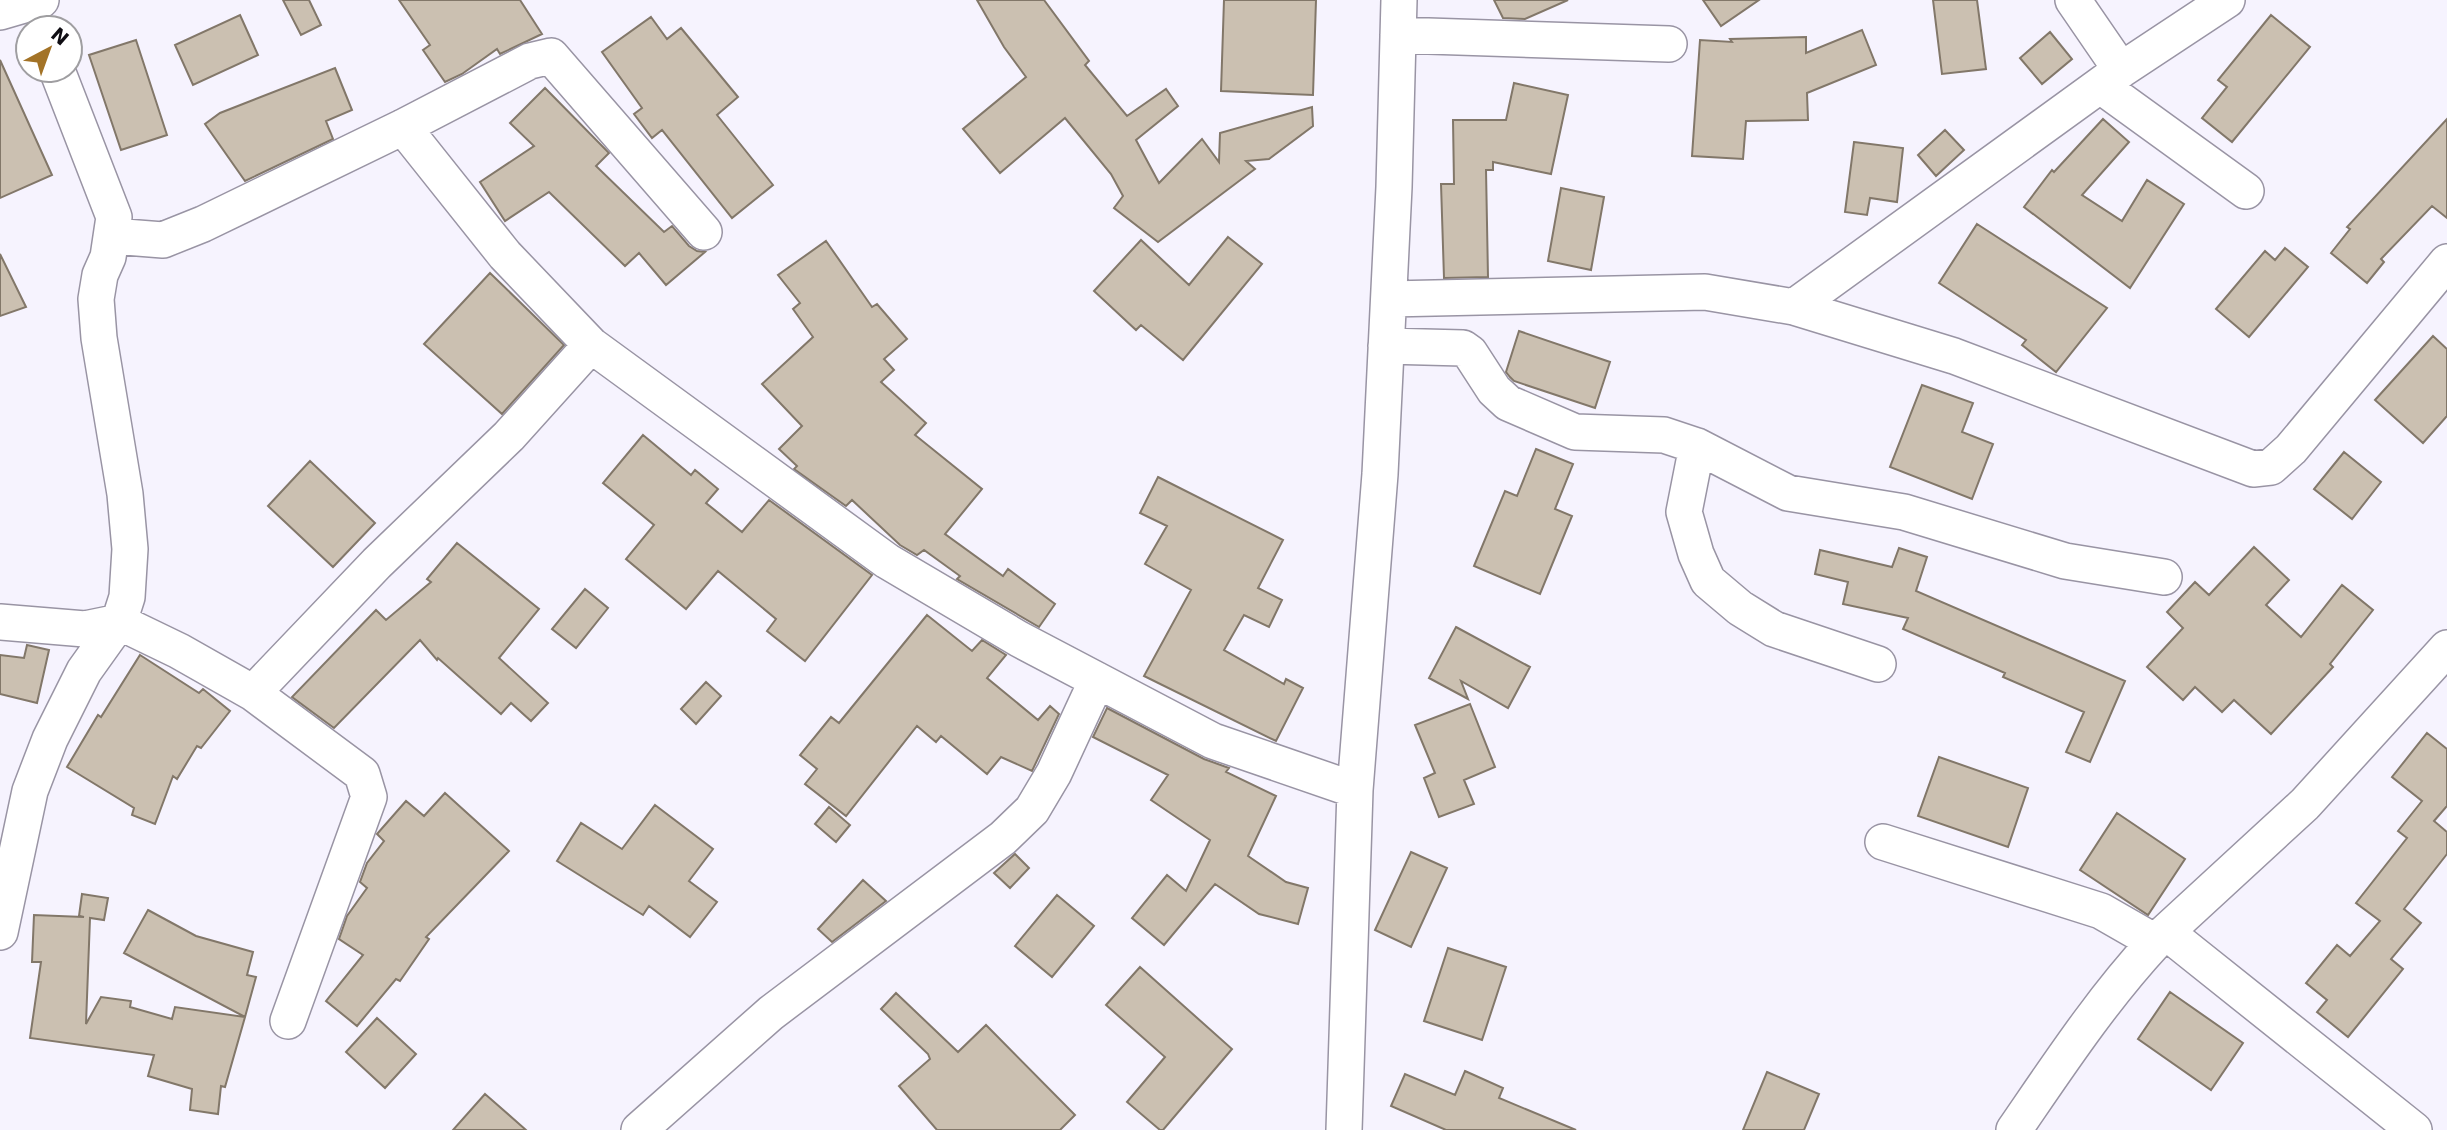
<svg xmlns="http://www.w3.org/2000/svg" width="2447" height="1130" font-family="'DejaVu Sans',sans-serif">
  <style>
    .building { fill: #cbc0b1; stroke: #827769; stroke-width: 2 }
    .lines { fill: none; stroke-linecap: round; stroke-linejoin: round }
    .minor-casing { stroke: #9994a4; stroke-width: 38 }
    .minor { stroke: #fff; stroke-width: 35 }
  </style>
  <rect width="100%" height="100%" fill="#f6f3fe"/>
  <path class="building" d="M 283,0 L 309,0 L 321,25 L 301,35 Z
    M 399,0 L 520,0 L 542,34 L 500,54 L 497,49 L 462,74 L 445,82 L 423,50 L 430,45 Z
    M 977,0 L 1044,0 L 1089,61 L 1085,65 L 1127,116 L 1166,89 L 1178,106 L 1136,140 L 1159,183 L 1202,139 L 1219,162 L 1220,133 L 1312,107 L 1313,126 L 1269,159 L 1246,161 L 1255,169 L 1158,242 L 1114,208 L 1123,196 L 1111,174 L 1065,118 L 1000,173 L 963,129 L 1026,77 L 1004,47 Z
    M 1224,0 L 1316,0 L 1313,95 L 1221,91 Z
    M 1494,0 L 1568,0 L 1525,19 L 1503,18 Z
    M 1703,0 L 1759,0 L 1721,26 Z
    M 1933,0 L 1977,0 L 1986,69 L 1942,74 Z
    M 240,15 L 258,55 L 193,85 L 175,45 Z
    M 2271,15 L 2310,47 L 2232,142 L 2202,118 L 2227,87 L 2218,80 Z
    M 651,17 L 667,39 L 681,28 L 738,97 L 717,115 L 773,185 L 732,218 L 662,130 L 652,138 L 634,114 L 642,108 L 602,52 Z
    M 1862,30 L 1876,65 L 1807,93 L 1808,120 L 1746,121 L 1743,159 L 1692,156 L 1700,40 L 1732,42 L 1730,39 L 1806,37 L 1806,53 Z
    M 2050,32 L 2072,59 L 2042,84 L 2020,58 Z
    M 136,40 L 167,135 L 121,150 L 89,55 Z
    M 0,60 L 52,175 L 0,198 Z
    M 335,68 L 352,110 L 326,121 L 333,139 L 245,181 L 205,124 L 220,113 Z
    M 1514,83 L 1568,95 L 1551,174 L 1493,162 L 1493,170 L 1486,170 L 1488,277 L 1444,278 L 1441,184 L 1454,184 L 1453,120 L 1506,120 Z
    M 545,88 L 609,153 L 596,166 L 664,232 L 672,226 L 689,246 L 697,251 L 705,252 L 666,285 L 639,253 L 625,266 L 549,192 L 505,221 L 480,182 L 534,146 L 510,123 Z
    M 2103,119 L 2129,142 L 2082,195 L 2122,221 L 2147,180 L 2184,204 L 2130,288 L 2024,207 L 2052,170 L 2054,172 Z
    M 2447,119 L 2447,218 L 2432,206 L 2381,259 L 2384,262 L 2367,283 L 2331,253 L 2350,229 L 2347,227 Z
    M 1945,130 L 1964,150 L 1936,176 L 1918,155 Z
    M 1854,142 L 1903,148 L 1897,202 L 1870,198 L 1867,215 L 1845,212 Z
    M 1561,188 L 1604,197 L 1591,270 L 1548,261 Z
    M 1977,224 L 2107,308 L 2056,372 L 2022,345 L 2026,340 L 1939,283 Z
    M 1228,237 L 1262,264 L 1183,360 L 1141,325 L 1136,330 L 1094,291 L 1141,240 L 1189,285 Z
    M 826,241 L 872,307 L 877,304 L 907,339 L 884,359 L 894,370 L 881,382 L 926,423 L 915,435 L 982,489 L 945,534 L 1003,576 L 1008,569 L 1055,604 L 1039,627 L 957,579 L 960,576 L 924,550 L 917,555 L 900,545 L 852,500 L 846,506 L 794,469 L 797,466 L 779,449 L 802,426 L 762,384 L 813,337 L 793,309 L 800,303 L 778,275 Z
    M 2285,248 L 2308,267 L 2249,337 L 2216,309 L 2265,251 L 2275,260 Z
    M 0,254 L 26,307 L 0,316 Z
    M 490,273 L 564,345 L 502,414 L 424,344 Z
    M 1519,331 L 1610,362 L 1595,408 L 1514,381 L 1510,377 L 1506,372 Z
    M 2433,336 L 2447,349 L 2447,416 L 2423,443 L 2375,400 Z
    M 1922,385 L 1973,403 L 1962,432 L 1993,444 L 1972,499 L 1890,467 Z
    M 643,435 L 691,475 L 695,470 L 718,489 L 706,503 L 742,532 L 769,500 L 872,575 L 805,661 L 767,631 L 776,619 L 718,571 L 686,609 L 626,559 L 654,525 L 603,483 Z
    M 1536,449 L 1573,464 L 1555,509 L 1572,516 L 1540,594 L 1474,566 L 1505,491 L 1517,496 Z
    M 2344,452 L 2381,482 L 2352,519 L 2314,489 Z
    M 310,461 L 375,523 L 333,567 L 268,506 Z
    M 1158,477 L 1283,540 L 1258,588 L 1282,600 L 1269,627 L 1244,615 L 1224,650 L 1284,684 L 1286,679 L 1303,688 L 1276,741 L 1144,676 L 1191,590 L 1145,564 L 1167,526 L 1140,513 Z
    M 457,543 L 539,609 L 499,658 L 548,703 L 531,721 L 511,703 L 501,714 L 438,658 L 437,660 L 420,640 L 334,728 L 292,697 L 376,610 L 386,620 L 431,582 L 427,579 Z
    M 2254,547 L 2289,580 L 2266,605 L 2301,637 L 2342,585 L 2373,610 L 2330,664 L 2333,667 L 2271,734 L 2234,700 L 2222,712 L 2195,687 L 2183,700 L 2147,667 L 2183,628 L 2167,612 L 2195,582 L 2209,595 Z
    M 1899,548 L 1927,557 L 1916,591 L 2125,681 L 2090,762 L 2066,752 L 2084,712 L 2003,677 L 2005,673 L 1903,629 L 1908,618 L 1843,604 L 1848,582 L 1815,574 L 1820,550 L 1892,567 Z
    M 585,589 L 608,608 L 576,648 L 552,629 Z
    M 927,615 L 972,651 L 982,640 L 1006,655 L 987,678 L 1038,720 L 1050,706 L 1059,714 L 1032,771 L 1001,757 L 987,774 L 941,736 L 936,742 L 917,726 L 846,816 L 805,784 L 817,769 L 800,755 L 831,717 L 839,723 Z
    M 1456,627 L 1530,667 L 1508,708 L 1461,681 L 1468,699 L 1429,678 Z
    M 27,645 L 49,650 L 37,703 L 0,694 L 0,655 L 24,658 Z
    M 140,655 L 199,693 L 203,689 L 230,711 L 201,748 L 197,746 L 177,779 L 173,776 L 155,824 L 132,815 L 134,808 L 67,767 L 98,715 L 101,717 Z
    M 706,682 L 721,696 L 696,724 L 681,709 Z
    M 1470,704 L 1495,767 L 1464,780 L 1474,804 L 1439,817 L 1424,778 L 1435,773 L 1415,725 Z
    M 1107,708 L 1204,759 L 1229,768 L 1226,772 L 1276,796 L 1248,856 L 1286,882 L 1308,888 L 1298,924 L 1259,914 L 1215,884 L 1164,945 L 1132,918 L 1167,875 L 1186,891 L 1210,840 L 1151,800 L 1168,775 L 1093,737 Z
    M 2427,733 L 2447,749 L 2447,806 L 2434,821 L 2447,832 L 2447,854 L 2404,909 L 2421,923 L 2391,959 L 2403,969 L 2348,1037 L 2317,1012 L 2327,1000 L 2306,983 L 2337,945 L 2350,956 L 2380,921 L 2356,903 L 2407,838 L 2398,831 L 2422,801 L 2392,777 Z
    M 1939,757 L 2028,788 L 2008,847 L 1918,816 Z
    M 445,793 L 509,851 L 426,937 L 429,939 L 400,981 L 396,979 L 357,1026 L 326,1001 L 363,955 L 339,939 L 347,916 L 367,888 L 360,882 L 367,863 L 384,841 L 377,834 L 406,801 L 424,816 Z
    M 655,805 L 713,849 L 689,881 L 717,902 L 690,937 L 649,906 L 643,915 L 557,861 L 581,823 L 622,849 Z
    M 829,807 L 850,825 L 836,842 L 815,824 Z
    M 2117,813 L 2185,859 L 2148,915 L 2080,870 Z
    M 1411,852 L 1447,868 L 1411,947 L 1375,930 Z
    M 1015,854 L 1029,868 L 1010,888 L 994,873 Z
    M 863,880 L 886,901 L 832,942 L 818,929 Z
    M 82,894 L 108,898 L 104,920 L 90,918 L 86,1024 L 101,997 L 131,1001 L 130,1007 L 172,1019 L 175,1007 L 245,1017 L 225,1087 L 221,1086 L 218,1114 L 190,1110 L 192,1089 L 148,1076 L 154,1055 L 30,1038 L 41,962 L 32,962 L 34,915 L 84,917 L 79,916 Z
    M 1057,895 L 1094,926 L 1052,977 L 1015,946 Z
    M 148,910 L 196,936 L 253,952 L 247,975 L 256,977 L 245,1017 L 124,953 Z
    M 1448,948 L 1506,967 L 1482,1040 L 1424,1021 Z
    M 1140,967 L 1232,1049 L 1163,1130 L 1160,1130 L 1127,1102 L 1165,1057 L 1106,1005 Z
    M 2170,992 L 2243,1043 L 2211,1090 L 2138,1039 Z
    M 896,993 L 958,1052 L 986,1025 L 1075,1115 L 1060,1130 L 937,1130 L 899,1086 L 930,1059 L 928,1054 L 881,1009 Z
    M 377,1018 L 416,1054 L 385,1088 L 346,1052 Z
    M 1465,1071 L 1503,1088 L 1499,1098 L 1576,1130 L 1446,1130 L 1391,1106 L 1405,1074 L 1455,1095 Z
    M 1767,1072 L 1819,1094 L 1804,1130 L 1743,1130 Z
    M 485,1094 L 526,1130 L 453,1130 Z"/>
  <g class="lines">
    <g class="minor-casing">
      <path id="minor" d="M 2073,0 L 2121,70
        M 0,12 L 41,0
        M 1398,35 L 1669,44
        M 2101,86 L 2246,191
        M 403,127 L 505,255 L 591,345 L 887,561 L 1019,639 L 1213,741 L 1355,790
        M 112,236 L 163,240 L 203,224 L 403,127 L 530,61 L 551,56 L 704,232
        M 1389,299 L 1705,292 L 1794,307 L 1954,356 L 2253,469 L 2271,467 L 2291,449 L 2447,262
        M 1794,307 L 2121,70 L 2227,0
        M 1386,346 L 1463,348 L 1470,353 L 1494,390 L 1508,403 L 1575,432 L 1664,435 L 1697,446 L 1788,493 L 1904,512 L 2065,561 L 2164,577
        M 1697,446 L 1684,512 L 1696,554 L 1708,581 L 1740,608 L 1774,629 L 1878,664
        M 0,622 L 85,629 L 119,622 L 179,651 L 253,693 L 362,774 L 369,797 L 288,1021
        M 253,693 L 377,563 L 509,436 L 591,345
        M 1883,842 L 2101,911 L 2155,942
        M 0,932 L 30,791 L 50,739 L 84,671 L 119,622 L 127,597 L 130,549 L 125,494 L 99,338 L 96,299 L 100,275 L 108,257 L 114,217 L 57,70
        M 2166,932 L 2414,1130
        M 639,1130 L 771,1013 L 1003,838 L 1032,810 L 1054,773 L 1097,680
        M 1344,1130 L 1355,790 L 1380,474 L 1394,187 L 1399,0
        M 2014,1130 C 2058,1066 2102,999 2155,942 L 2305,804 L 2447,648"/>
    </g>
    <use href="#minor" class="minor"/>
  </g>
  <g transform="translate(49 49) rotate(41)"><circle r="33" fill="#ffffff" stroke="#9f9ea1" stroke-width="2"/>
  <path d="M0-5L12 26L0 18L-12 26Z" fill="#a37327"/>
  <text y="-10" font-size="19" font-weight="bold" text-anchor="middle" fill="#0f0d13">N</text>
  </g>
</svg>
